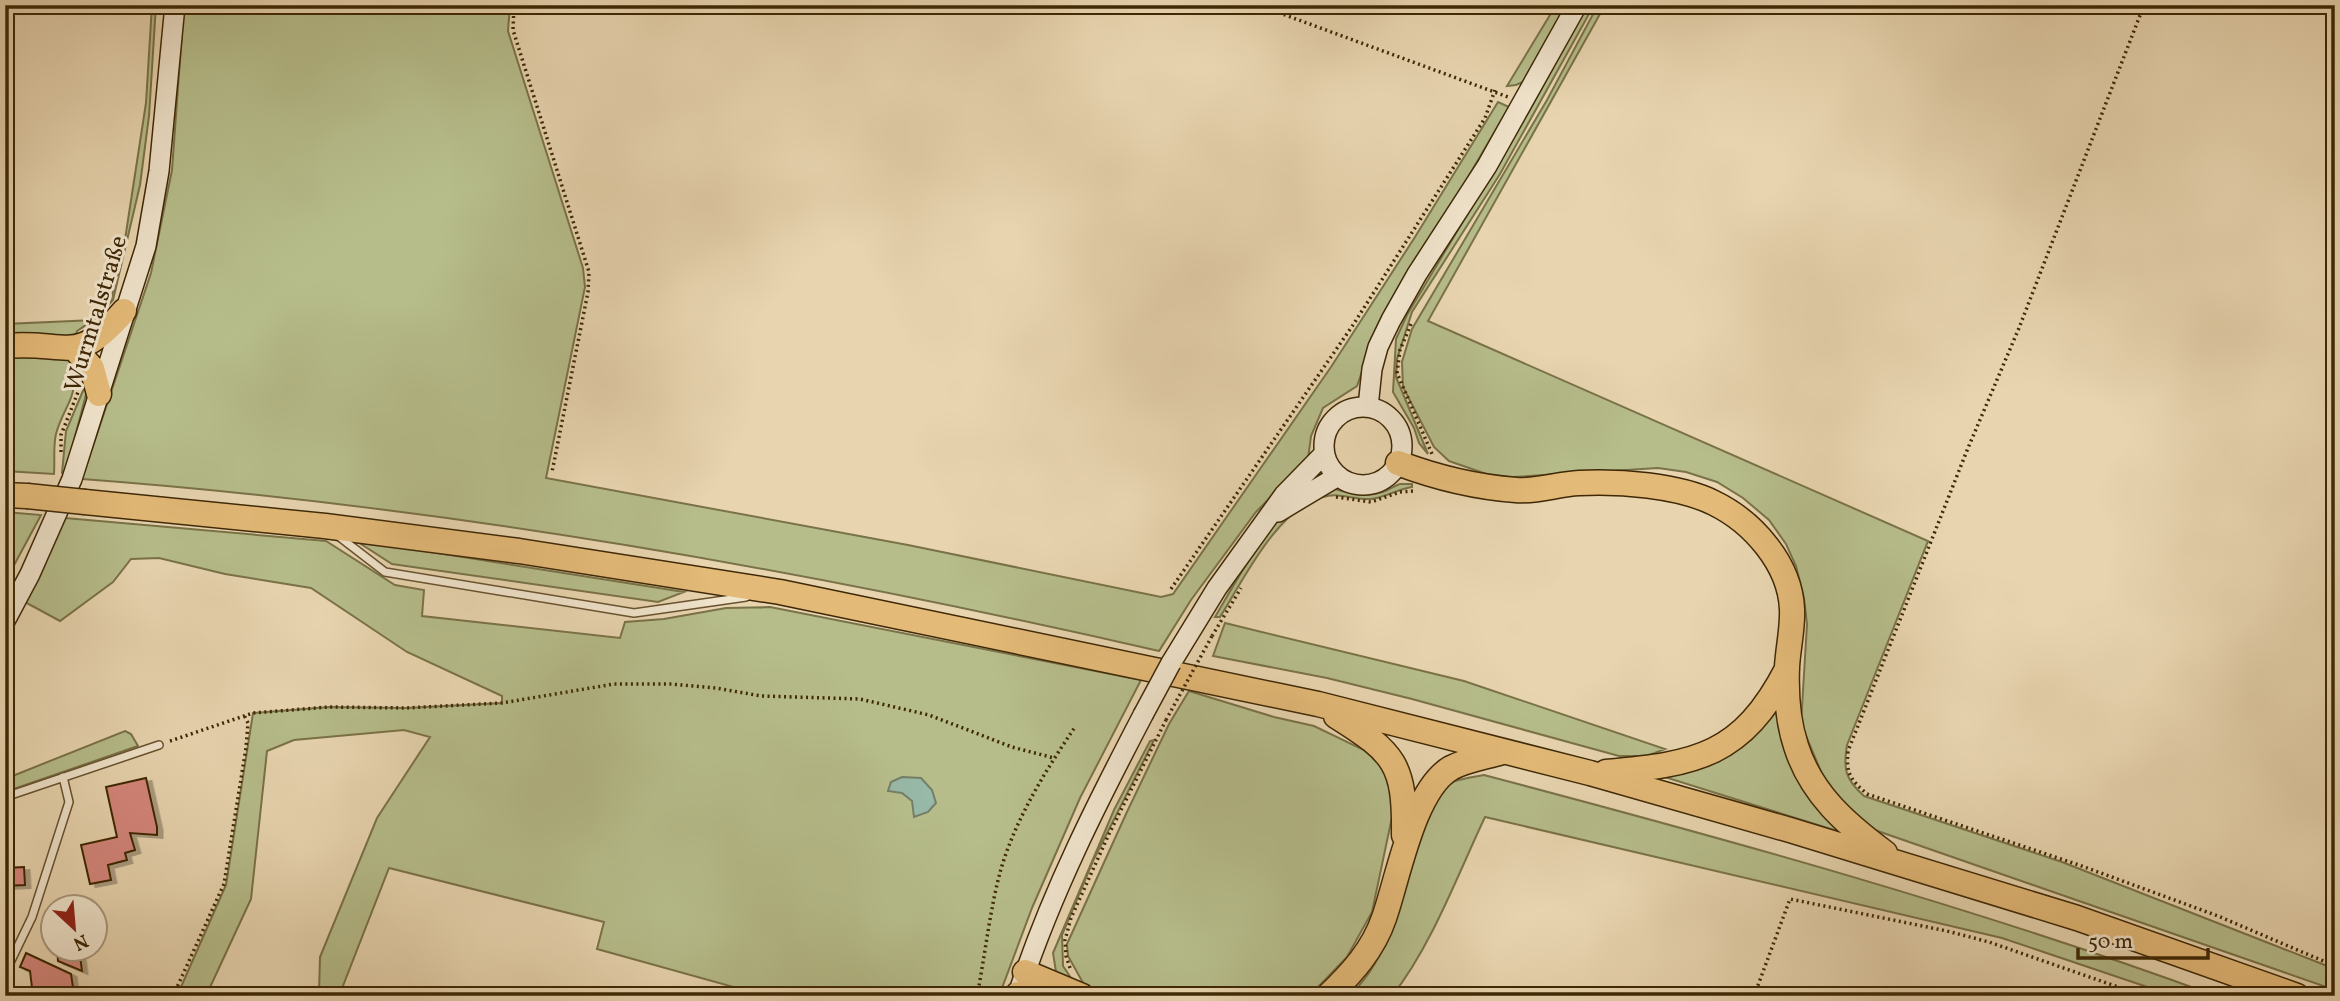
<svg xmlns="http://www.w3.org/2000/svg" width="2340" height="1001" font-family="Vollkorn,serif">
  <style>
    .green { fill: #b6bd8b; stroke: #7a7248; stroke-width: 2 }
    .water { fill: #98b9a8; stroke: #747f67; stroke-width: 2 }
    .building { fill: #d5877d; stroke: #3e2806; stroke-width: 2; filter: url(#shadow) }
    .lines { fill: none; stroke-linecap: round; stroke-linejoin: round }
    .lane-casing { stroke: #685330; stroke-width: 10 }
    .secondary-casing { stroke: #3e2806; stroke-width: 22 }
    .highway-casing { stroke: #3e2806; stroke-width: 27 }
    .path { stroke: #3e2806; stroke-width: 3.5; stroke-dasharray: 2 3.5; stroke-linecap: butt }
    .lane { stroke: #f0e4cc; stroke-width: 7 }
    .secondary { stroke: #f0e4cc; stroke-width: 19 }
    .highway { stroke: #e4ba78; stroke-width: 24 }
    .secondary-bridge-casing { stroke: #3e2806; stroke-width: 22; stroke-linecap: butt }
    .highway-bridge-casing { stroke: #3e2806; stroke-width: 27; stroke-linecap: butt }
    .path-bridge { stroke: #3e2806; stroke-width: 3.5; stroke-dasharray: 2 3.5; stroke-linecap: butt }
    .secondary-bridge { stroke: #f0e4cc; stroke-width: 19 }
    .highway-bridge { stroke: #e4ba78; stroke-width: 24 }
    .labels { text-anchor: middle; dominant-baseline: central; stroke-width: 6; stroke-linejoin: round; paint-order: stroke }
    .street-label { font-size: 24px; fill: #3e2806; stroke: #f0e4cc }
  </style>
  <defs>
    <filter id="shadow"><feDropShadow dx="5.5" dy="3" stdDeviation="0" flood-color="#0004"/></filter>
  </defs>
  <rect width="100%" height="100%" fill="#e8d5b0"/>
  <filter id="stains"><feTurbulence type="fractalNoise" baseFrequency=".00286" numOctaves="4"/><feColorMatrix values="0 0 0 0 .2 0 0 0 0 .09 0 0 0 0 .02 0 0 0 .5 -.17"/></filter>
  <radialGradient id="worn" r=".72"><stop offset=".6" stop-color="#630" stop-opacity="0"/><stop offset="1" stop-color="#630" stop-opacity=".3"/></radialGradient>
  <path class="green" d="M 152,5 L 156,5 L 149,116 L 140,185 L 113,300 C 102,314 91,322 77,331 L 74,340 L 5,338 L 5,324 L 95,320 L 110,303 L 124,246 L 146,103 Z
    M 184,5 L 510,5 L 508,31 L 583,268 L 585,287 L 546,478 L 908,545 L 1161,597 L 1173,594 L 1331,367 L 1415,237 L 1498,102 L 1509,107 L 1373,340 L 1357,386 L 1323,408 L 1311,436 L 1308,459 L 1256,512 L 1191,600 L 1159,651 C 805,570 445,506 82,479 L 151,273 L 172,170 Z
    M 1556,5 L 1566,5 L 1523,82 L 1516,85 L 1507,86 Z
    M 1588,5 L 1594,5 L 1500,174 L 1412,312 L 1397,359 L 1396,377 L 1428,454 L 1419,443 L 1414,428 L 1393,392 L 1396,339 L 1407,315 L 1528,113 Z
    M 1598,5 L 1605,5 L 1428,321 L 1928,541 L 1847,745 C 1843,769 1845,779 1864,796 L 2062,862 L 2335,969 L 2335,990 L 1869,828 L 1848,809 L 1825,781 L 1801,724 L 1807,624 L 1804,598 L 1796,566 L 1786,544 L 1769,520 L 1743,498 L 1717,482 L 1686,472 L 1658,468 L 1498,478 L 1449,461 L 1434,447 L 1403,387 L 1402,362 L 1412,329 L 1547,100 Z
    M 35,354 L 69,360 C 82,398 65,401 56,434 C 53,446 55,461 54,474 L 5,471 L 5,356 Z
    M 89,383 L 65,475 L 62,473 L 66,431 L 85,386 Z
    M 1400,484 L 1412,484 L 1412,487 C 1398,489 1384,498 1371,499 C 1354,500 1339,492 1323,497 C 1277,509 1244,579 1220,617 L 1215,617 C 1230,592 1264,529 1286,514 C 1301,503 1319,497 1335,489 C 1350,494 1368,497 1383,492 C 1390,490 1393,486 1400,484 Z
    M 5,512 L 41,515 L 5,582 Z
    M 65,518 L 326,541 L 395,585 L 424,590 L 422,616 L 620,638 L 625,622 L 664,619 L 726,608 L 770,607 L 1141,680 L 1080,798 L 1032,908 L 999,996 L 766,996 L 597,949 L 604,922 L 389,868 L 339,996 L 321,996 L 319,993 L 320,957 L 377,818 L 430,737 L 404,730 L 294,740 L 267,751 L 251,899 L 206,996 L 177,996 L 226,885 L 253,713 L 329,707 L 406,708 L 502,703 L 502,696 L 407,652 L 311,588 L 225,574 L 159,558 L 131,559 L 113,582 L 60,621 L 23,601 Z
    M 364,542 L 406,548 L 684,592 L 658,602 L 392,564 L 361,544 Z
    M 1225,623 L 1464,681 L 1665,749 L 1647,756 L 1619,756 L 1412,699 L 1327,678 L 1213,656 Z
    M 1189,691 L 1274,717 L 1314,726 L 1364,750 L 1377,759 L 1383,769 L 1395,803 L 1372,912 L 1347,957 L 1318,987 L 1305,996 L 1101,996 L 1087,990 L 1068,956 L 1067,944 L 1126,814 L 1169,724 Z
    M 1783,694 L 1850,835 L 1655,774 Z
    M 125,731 L 131,734 L 138,746 L 5,792 L 5,779 Z
    M 1154,740 L 1093,861 L 1062,935 L 1063,966 L 1077,987 L 1056,972 L 1053,953 L 1114,810 L 1150,741 Z
    M 1484,775 C 1730,840 1977,908 2216,996 L 2174,996 L 2002,938 L 1485,817 C 1458,874 1431,947 1392,996 L 1348,996 C 1390,962 1405,885 1421,835 C 1424,823 1426,803 1434,794 C 1445,780 1468,778 1484,775 Z"/>
  <path class="water" d="M 902,777 L 921,778 L 932,790 L 936,803 L 928,812 L 914,817 L 912,801 L 902,793 L 888,791 L 891,782 Z"/>
  <path class="building" d="M 146,778 L 157,827 L 157,835 L 130,833 L 135,850 L 125,853 L 127,860 L 108,865 L 111,880 L 90,884 L 81,845 L 117,837 L 106,787 Z
    M 24,867 L 25,885 L 5,886 L 5,868 Z
    M 57,948 L 79,948 L 82,971 L 58,961 Z
    M 26,953 L 71,974 L 74,994 L 33,996 L 30,971 L 20,967 Z"/>
  <g class="lines">
    <g class="lane-casing">
      <path id="lane" d="M 337,535 L 385,572 L 634,613 L 746,597
        M 5,797 L 159,745
        M 5,973 L 32,917 L 69,802 L 63,777"/>
    </g>
    <g class="secondary-casing">
      <path id="secondary" d="M 1368,407 L 1372,369 L 1378,347 L 1391,320 L 1417,274 L 1487,166 L 1577,5
        M1324 446a39 39 0 1 1 78 0a39 39 0 1 1-78 0Z
        M 1278,512 L 1338,476
        M 5,621 L 30,574 L 72,479 L 146,246 L 159,171 L 175,5
        M 1171,663 L 1217,588 L 1284,495 L 1324,454
        M 1021,985 C 1053,890 1097,803 1143,715"/>
    </g>
    <g class="highway-casing">
      <path id="highway" d="M 5,346 C 68,340 75,368 124,311
        M 75,349 L 92,368 L 99,394
        M 1398,463 C 1435,477 1476,487 1516,490 C 1536,492 1558,484 1579,483 C 1619,481 1678,485 1714,503 C 1753,522 1790,564 1792,609 C 1793,628 1788,648 1787,667 C 1786,692 1788,722 1796,746 C 1811,794 1846,824 1885,853
        M 5,495 L 27,496
        M 85,502 L 325,526 L 519,551 L 780,592 L 1318,704 L 1590,773 L 1790,830 L 2077,918 L 2297,996
        M 1336,716 C 1395,753 1405,764 1404,835
        M 1606,772 C 1697,764 1742,756 1787,669
        M 1025,972 L 1082,996
        M 1018,994 L 1022,996
        M 1328,996 C 1352,973 1373,950 1384,918 C 1398,879 1413,790 1451,768 C 1466,760 1486,757 1502,752"/>
    </g>
    <path class="path" d="M 514,5 L 513,30 L 589,272 L 588,292 L 552,472
      M 1258,5 L 1508,97
      M 2144,5 L 2019,328 L 1968,448 L 1848,751 C 1846,774 1850,779 1867,794 L 2079,865 L 2218,916 L 2335,966
      M 1411,324 L 1400,350 L 1397,373 L 1432,454
      M 61,452 L 61,435 L 78,392
      M 1336,497 L 1371,502 L 1400,492 L 1414,491
      M 1171,589 L 1353,325 L 1485,118 L 1495,90
      M 1212,636 L 1241,588
      M 170,741 L 253,713 L 329,707 L 406,708 L 502,703 L 614,684 L 670,684 L 716,688 L 761,696 L 860,699 L 929,715 L 1012,747 L 1054,758
      M 1070,968 L 1066,956 L 1065,940 L 1071,918 L 1109,834 L 1166,720
      M 173,996 L 224,884 L 246,748 L 248,723 L 244,715
      M 977,996 C 985,956 990,908 1001,869 C 1016,818 1046,770 1075,727
      M 1754,996 L 1790,899 L 1947,931 L 1989,942 L 2144,996"/>
    <use href="#lane" class="lane"/>
    <use href="#secondary" class="secondary"/>
    <use href="#highway" class="highway"/>
    <g class="secondary-bridge-casing">
      <path id="secondary-bridge" d="M 1143,715 L 1171,663"/>
    </g>
    <g class="highway-bridge-casing">
      <path id="highway-bridge" d="M 27,496 L 85,502"/>
    </g>
    <path class="path-bridge" d="M 1166,720 L 1212,636"/>
    <use href="#secondary-bridge" class="secondary-bridge"/>
    <use href="#highway-bridge" class="highway-bridge"/>
  </g>
  <g class="labels">
    <g class="street-label">
      <text transform="translate(97 314) rotate(-73)">Wurmtalstraße</text>
    </g>
  </g>
  <rect width="2340" height="1001" fill="none" stroke="#e8d5b0" stroke-width="28"/>
  <rect x="7" y="7" width="2326" height="987" fill="none" stroke="#3e2806" stroke-width="3.5"/>
  <rect x="14" y="14" width="2312" height="973" fill="none" stroke="#3e2806" stroke-width="2"/>
  <g transform="translate(74 928) rotate(154)"><circle r="33" fill="#f0e4cc" stroke="#a9997d" stroke-width="2"/>
  <path d="M0-5L12 26L0 18L-12 26Z" fill="#8f2418"/>
  <text y="-10" font-size="19" font-weight="bold" text-anchor="middle" fill="#3e2806">N</text>
  </g>
  <path d="M2078 948v10h130v-10" fill="none" stroke="#3e2806" stroke-width="3.5"/>
  <text x="2088" y="948" font-size="21" fill="#3e2806" stroke="#f0e4cc" stroke-width="5" paint-order="stroke">50 m</text>
  <rect width="100%" height="100%" filter="url(#stains)"/>
  <rect width="100%" height="100%" fill="url(#worn)"/>
</svg>
